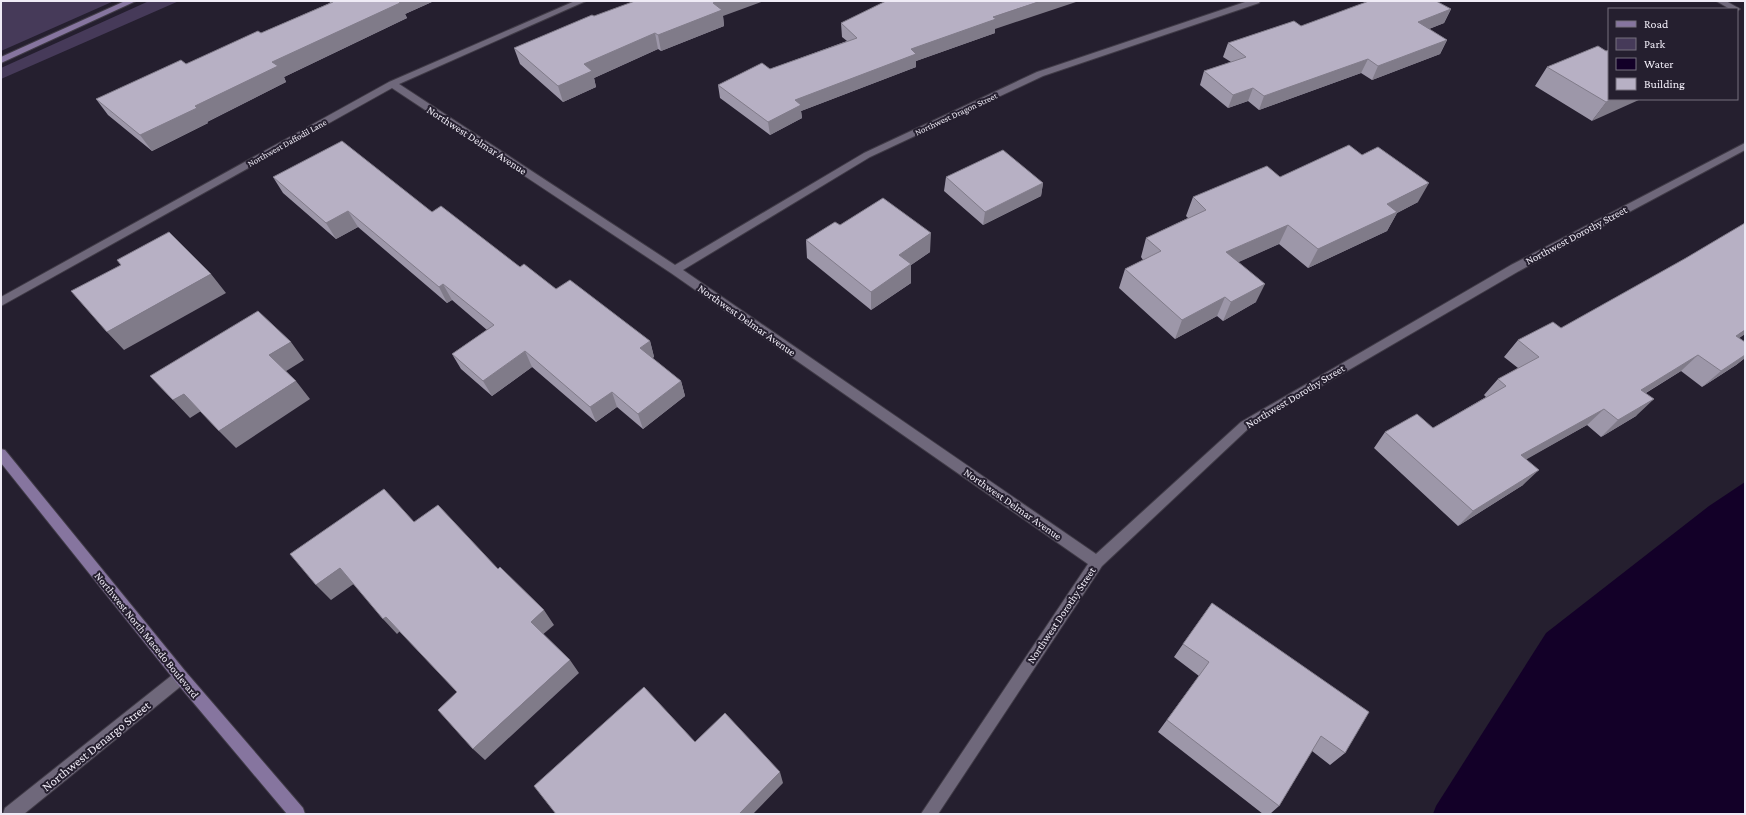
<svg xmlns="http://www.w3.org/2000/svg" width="1746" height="815" font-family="'Crimson Pro',serif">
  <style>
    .green { fill: #463a59 }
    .water { fill: #130028 }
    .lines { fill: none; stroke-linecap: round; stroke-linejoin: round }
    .street-casing { stroke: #403b47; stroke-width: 2 }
    .secondary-casing { stroke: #403b47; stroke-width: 2 }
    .street { fill: #6f687b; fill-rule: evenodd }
    .secondary { fill: #86759f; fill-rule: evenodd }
    .wall { fill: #9d97a9 }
    .shaded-wall { fill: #807b89 }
    .building { fill: #b7b0c4; stroke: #807b89 }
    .labels { text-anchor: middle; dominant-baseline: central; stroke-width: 4; stroke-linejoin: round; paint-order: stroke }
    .far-street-label { font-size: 9px; fill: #efebf6; stroke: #251f2f }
    .street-label { font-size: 11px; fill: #efebf6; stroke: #251f2f }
    .near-street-label { font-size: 13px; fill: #efebf6; stroke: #251f2f }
  </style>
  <rect width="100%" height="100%" fill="#251f2f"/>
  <path class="green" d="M 1,1 L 114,1 L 1,51 Z
    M 149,1 L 179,1 L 1,79 L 1,68 Z"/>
  <path class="water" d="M 1745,482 L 1745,814 L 1433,814 L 1436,806 L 1546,633 L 1709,506 Z"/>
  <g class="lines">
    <g class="street-casing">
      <path id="street" d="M 575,1 L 586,1 L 399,84 L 675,265 L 864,153 L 1037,72 L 1248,1 L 1260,1 L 1259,3 L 1043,76 L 870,157 L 683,270 L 1096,554 L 1241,422 L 1511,265 L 1745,143 L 1745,150 L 1519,271 L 1249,428 L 1102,566 L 938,814 L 921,814 L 1088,564 L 671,273 L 392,88 L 1,306 L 1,297 L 389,82 Z
        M 1716,1 L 1726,1 L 1740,9 L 1737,11 L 1737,9 L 1730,9 Z
        M 181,670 L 186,672 L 188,677 L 186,682 L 24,814 L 3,814 L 5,808 L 176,672 Z"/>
    </g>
    <g class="secondary-casing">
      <path id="secondary" d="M 125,1 L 136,1 L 1,63 L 1,57 Z
        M 1,449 L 5,450 L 186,672 L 303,808 L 305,814 L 287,814 L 176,682 L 1,463 Z"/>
    </g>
    <use href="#street" class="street"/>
    <use href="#secondary" class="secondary"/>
  </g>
  <path class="wall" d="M 329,1 L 434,1 L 405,14 L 407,18 L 284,77 L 286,82 L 207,122 L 208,123 L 152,151 L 108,115 L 96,99 L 186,64 L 261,33 L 330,3 Z
    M 1451,9 L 1444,23 L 1429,29 L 1447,40 L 1440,54 L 1372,80 L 1361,73 L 1259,110 L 1248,101 L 1228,108 L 1200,85 L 1204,71 L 1231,62 L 1223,57 L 1228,43 L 1301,26 Z
    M 594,16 L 723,16 L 724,26 L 661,51 L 658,49 L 594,78 L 596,87 L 563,102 L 520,64 L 514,48 Z
    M 841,23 L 995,29 L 995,33 L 916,61 L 916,67 L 801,111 L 802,118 L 770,135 L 720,98 L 718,85 L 770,69 L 847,41 L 842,37 Z
    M 1606,51 L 1609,99 L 1592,121 L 1535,86 L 1547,67 Z
    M 273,177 L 432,212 L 556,289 L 650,341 L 654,357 L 652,358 L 681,381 L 685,396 L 643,429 L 617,407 L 596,422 L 532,367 L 492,396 L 461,369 L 452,354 L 487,330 L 452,300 L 447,303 L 358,227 L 336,239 L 283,193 Z
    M 946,177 L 1043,183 L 1041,196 L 983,225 L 944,191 Z
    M 1280,177 L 1418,202 L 1397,213 L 1387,231 L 1308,268 L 1279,244 L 1238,262 L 1256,302 L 1223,321 L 1217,316 L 1175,339 L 1119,288 L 1125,269 L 1143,260 L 1141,257 L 1146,238 L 1188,218 L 1186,216 L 1193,197 Z
    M 840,225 L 930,252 L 911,265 L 911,283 L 871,310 L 807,258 L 806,240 Z
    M 1561,328 L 1745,334 L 1739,338 L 1745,342 L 1745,358 L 1736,365 L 1702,387 L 1681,371 L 1646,393 L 1636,416 L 1601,437 L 1587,425 L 1526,459 L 1523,485 L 1458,526 L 1374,448 L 1385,432 L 1433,428 L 1486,397 L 1484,395 L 1498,379 L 1518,368 L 1504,357 L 1518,340 Z
    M 1212,603 L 1345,753 L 1330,765 L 1312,751 L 1279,806 L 1270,814 L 1263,814 L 1158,732 L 1199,676 L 1174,657 L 1183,644 Z"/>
  <path class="shaded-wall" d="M 399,1 L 434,1 L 405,14 L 407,18 L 284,77 L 286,82 L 207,122 L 208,123 L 152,151 L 140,135 L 272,62 Z
    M 718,1 L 764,1 L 723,16 L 724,26 L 661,51 L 658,35 L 713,3 Z
    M 1041,1 L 1079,1 L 995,29 L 995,33 L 916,61 L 916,67 L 801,111 L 802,118 L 770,135 L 768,122 L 795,100 L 911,49 L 993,17 Z
    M 1451,9 L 1444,23 L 1411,36 L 1418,22 Z
    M 655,33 L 658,49 L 594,78 L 596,87 L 563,102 L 558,86 L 584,64 Z
    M 1447,40 L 1440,54 L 1372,80 L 1378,66 Z
    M 1368,59 L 1361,73 L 1259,110 L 1264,96 Z
    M 1253,88 L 1248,101 L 1228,108 L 1233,95 Z
    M 1613,99 L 1641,99 L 1592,121 L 1606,102 Z
    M 1043,183 L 1041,196 L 983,225 L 985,212 Z
    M 1429,183 L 1418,202 L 1397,213 L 1387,231 L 1308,268 L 1318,249 L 1387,204 Z
    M 348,211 L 358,227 L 336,239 L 326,223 Z
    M 1288,225 L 1279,244 L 1219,271 L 1226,252 Z
    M 931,233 L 930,252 L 911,265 L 911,283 L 871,310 L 871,292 L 899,255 Z
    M 211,274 L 226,293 L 124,350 L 107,332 Z
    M 443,284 L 452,300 L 447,303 L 439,287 Z
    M 1265,284 L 1256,302 L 1223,321 L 1231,302 Z
    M 1225,297 L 1217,316 L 1175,339 L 1182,320 Z
    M 1745,330 L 1745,334 L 1718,352 L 1736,336 Z
    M 650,341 L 654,357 L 644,364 L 640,348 Z
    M 291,342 L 304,360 L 283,373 L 269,355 Z
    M 525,351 L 532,367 L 492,396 L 483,381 Z
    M 1698,355 L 1681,371 L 1624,406 L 1641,390 Z
    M 1745,355 L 1745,358 L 1736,365 L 1702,387 L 1721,371 Z
    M 296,381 L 310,399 L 236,448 L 219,431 Z
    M 681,381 L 685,396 L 643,429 L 638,414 Z
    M 612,392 L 617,407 L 596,422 L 590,407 Z
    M 184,394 L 201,411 L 190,418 L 173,400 Z
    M 1654,399 L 1636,416 L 1601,437 L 1618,420 Z
    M 1604,409 L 1587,425 L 1506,471 L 1521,455 Z
    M 1539,470 L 1523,485 L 1458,526 L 1473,511 Z
    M 340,568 L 355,583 L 331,600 L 316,585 Z
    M 544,610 L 554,625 L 541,636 L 531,622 Z
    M 386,617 L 400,631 L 397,634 L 383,619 Z
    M 570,660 L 579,673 L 485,760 L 473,749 Z
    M 780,772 L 783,783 L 753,814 L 739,814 Z"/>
  <path class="building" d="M 332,1 L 399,1 L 400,3 L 272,62 L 278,66 L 195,106 L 197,108 L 140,135 L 96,99 L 181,60 L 186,64 L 258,31 L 261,33 L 333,2 Z
    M 635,1 L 718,1 L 713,3 L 722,10 L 658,35 L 655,33 L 584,64 L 592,71 L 558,86 L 514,48 L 592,15 L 594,16 Z
    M 886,1 L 1041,1 L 993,17 L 996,19 L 911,49 L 916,54 L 795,100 L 801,105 L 768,122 L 718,85 L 762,63 L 770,69 L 857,38 L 841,23 Z
    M 1369,1 L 1436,1 L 1451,9 L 1418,22 L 1447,40 L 1378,66 L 1368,59 L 1264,96 L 1253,88 L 1233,95 L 1204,71 L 1246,57 L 1228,43 L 1294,21 L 1301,26 Z
    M 1598,46 L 1606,51 L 1609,50 L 1609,99 L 1613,99 L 1606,102 L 1547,67 Z
    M 342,141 L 432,212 L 441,206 L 520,267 L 524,264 L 556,289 L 570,280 L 650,341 L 640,348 L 681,381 L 638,414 L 612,392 L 590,407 L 525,351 L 483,381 L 452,354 L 494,325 L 443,284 L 439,287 L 348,211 L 326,223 L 273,177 Z
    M 1349,145 L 1362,155 L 1378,147 L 1429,183 L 1387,204 L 1397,212 L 1318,249 L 1288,225 L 1226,252 L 1265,284 L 1231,302 L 1225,297 L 1182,320 L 1125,269 L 1161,251 L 1146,238 L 1206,210 L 1193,197 L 1267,166 L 1280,177 Z
    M 1003,150 L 1043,183 L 985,212 L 946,177 Z
    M 883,198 L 931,233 L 899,255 L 911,264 L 871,292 L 806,240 L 835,222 L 840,225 Z
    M 1745,223 L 1745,330 L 1736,336 L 1745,342 L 1745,355 L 1721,371 L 1698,355 L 1641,390 L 1654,399 L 1618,420 L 1604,409 L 1521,455 L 1539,470 L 1473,511 L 1385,432 L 1417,414 L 1433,428 L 1506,386 L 1498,379 L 1539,357 L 1518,340 L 1553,322 L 1561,328 L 1686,258 Z
    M 169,232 L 211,274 L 107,332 L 71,291 L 121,265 L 117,260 Z
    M 258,311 L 291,342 L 269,355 L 296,381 L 219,431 L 184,394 L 173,400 L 150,376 Z
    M 384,489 L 414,522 L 438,505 L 498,569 L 500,567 L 544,610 L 531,622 L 570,660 L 473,749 L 438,710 L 457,692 L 386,617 L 383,619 L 340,568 L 316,585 L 290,554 Z
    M 1212,603 L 1369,712 L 1345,753 L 1321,736 L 1279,806 L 1167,720 L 1209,662 L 1183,644 Z
    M 644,687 L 695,742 L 725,713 L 780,772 L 739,814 L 556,814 L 534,786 Z"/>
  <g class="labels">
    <g class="far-street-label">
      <text transform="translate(956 114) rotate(-25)">Northwest Dragon Street</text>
      <text transform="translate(287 143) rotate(-29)">Northwest Daffodil Lane</text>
    </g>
    <g class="street-label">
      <text transform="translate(477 140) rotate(33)">Northwest Delmar Avenue</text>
      <text transform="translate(1576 235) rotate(-28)">Northwest Dorothy Street</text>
      <text transform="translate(747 320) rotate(35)">Northwest Delmar Avenue</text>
      <text transform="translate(1295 396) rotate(-31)">Northwest Dorothy Street</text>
      <text transform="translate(1013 504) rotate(35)">Northwest Delmar Avenue</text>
      <text transform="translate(1061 615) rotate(-56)">Northwest Dorothy Street</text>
      <text transform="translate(147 635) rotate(51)">Northwest North Macedo Boulevard</text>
    </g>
    <g class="near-street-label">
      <text transform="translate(96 746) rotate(-39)">Northwest Denargo Street</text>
    </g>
  </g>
  <rect width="1746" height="815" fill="none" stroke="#efebf6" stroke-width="4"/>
  <rect x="1608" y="8" width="130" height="92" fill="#251f2f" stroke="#76717f"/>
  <rect x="1616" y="21" width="20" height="6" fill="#86759f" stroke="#76717f"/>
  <text x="1644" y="28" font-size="12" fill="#efebf6">Road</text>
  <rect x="1616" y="38" width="20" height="12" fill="#463a59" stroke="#76717f"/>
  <text x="1644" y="48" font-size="12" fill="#efebf6">Park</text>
  <rect x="1616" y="58" width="20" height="12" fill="#130028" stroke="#76717f"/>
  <text x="1644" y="68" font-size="12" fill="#efebf6">Water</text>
  <rect x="1616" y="78" width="20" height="12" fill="#b7b0c4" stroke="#76717f"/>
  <text x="1644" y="88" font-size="12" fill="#efebf6">Building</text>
</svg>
